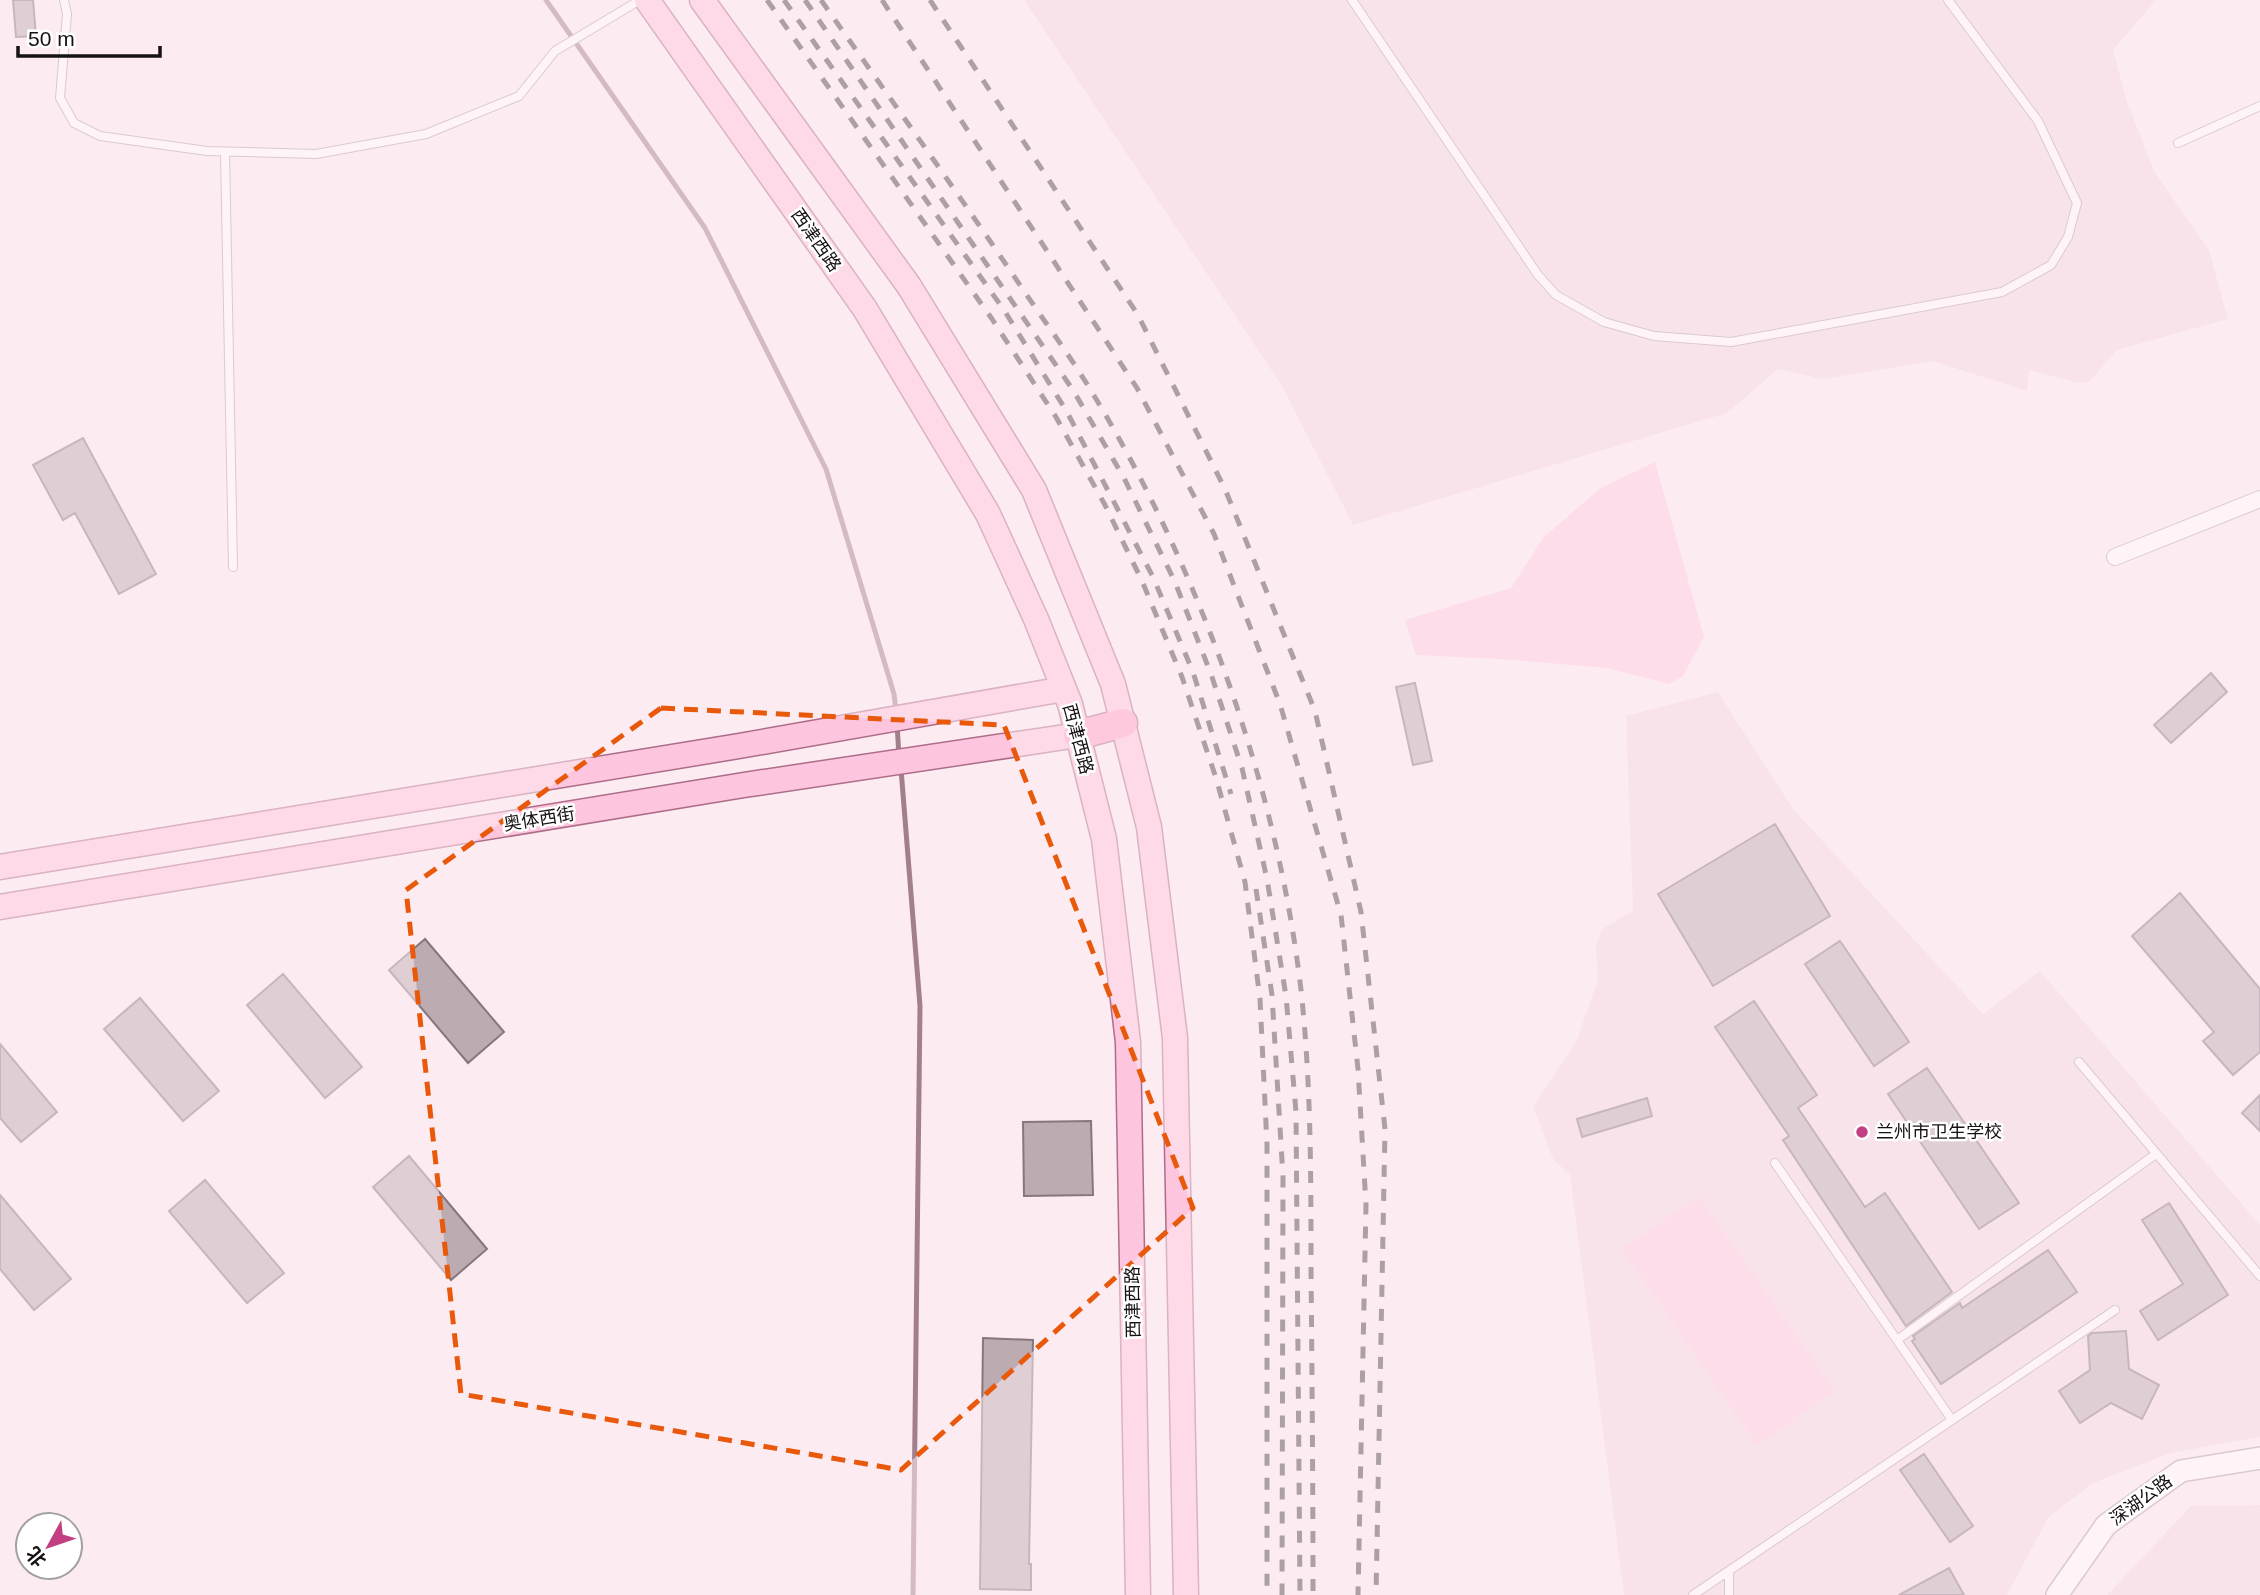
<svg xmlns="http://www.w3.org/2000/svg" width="2260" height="1595" font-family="Helvetica,'Noto Sans SC',sans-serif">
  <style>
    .built { fill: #f2dae2 }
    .green { fill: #fecde1 }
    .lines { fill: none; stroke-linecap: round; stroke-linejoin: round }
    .stream { stroke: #a27f8d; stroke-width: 5 }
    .building { fill: #bcacb2; stroke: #86777c; stroke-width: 2 }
    .lane-casing { stroke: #b2a1a8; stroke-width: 10 }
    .street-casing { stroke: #b2a1a8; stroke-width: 18 }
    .secondary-casing { stroke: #b2a1a8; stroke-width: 24 }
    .primary-casing { stroke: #ad6d89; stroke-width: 27 }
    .highway-casing { stroke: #ad6d89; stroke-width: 31 }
    .lane { stroke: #fff; stroke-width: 8 }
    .street { stroke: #fff; stroke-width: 16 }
    .secondary { stroke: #fff; stroke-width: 21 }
    .primary { stroke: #fec5de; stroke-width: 24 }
    .highway { stroke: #fe9fc8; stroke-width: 28 }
    .rail { stroke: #4d4548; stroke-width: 5; stroke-dasharray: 12 12; stroke-linecap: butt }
    .marked { fill: none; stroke: #e8590c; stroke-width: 5; stroke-dasharray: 14 9; stroke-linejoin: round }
    .poi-dot { fill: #c33f83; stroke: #fff; stroke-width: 2.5 }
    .labels { text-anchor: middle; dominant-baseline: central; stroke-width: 5; stroke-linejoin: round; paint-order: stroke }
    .street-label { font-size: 18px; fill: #161113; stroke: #fff }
    .poi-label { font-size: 18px; fill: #161113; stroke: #fff; text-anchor: start }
  </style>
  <rect width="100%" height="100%" fill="#fdebf2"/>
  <path class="built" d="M 1024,0 L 2156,0 L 2113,50 L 2127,102 L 2155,173 L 2209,250 L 2228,319 L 2117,350 L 2089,382 L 2075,382 L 2029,370 L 2027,391 L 1933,361 L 1823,379 L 1778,369 L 1727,413 L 1353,525 L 1282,386 Z
    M 1718,692 L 1793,809 L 1983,1014 L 2040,971 L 2260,1225 L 2260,1437 L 2171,1453 L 2093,1483 L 2048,1518 L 2007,1595 L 1624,1595 L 1570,1175 L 1553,1159 L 1533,1106 L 1577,1040 L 1598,979 L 1596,946 L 1602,929 L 1633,911 L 1626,716 Z
    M 2260,1505 L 2260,1595 L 2107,1595 L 2191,1506 Z"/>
  <path class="green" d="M 1655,462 L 1704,637 L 1683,676 L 1669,684 L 1607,668 L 1499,659 L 1416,655 L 1405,620 L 1511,588 L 1543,538 L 1599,489 Z
    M 1699,1196 L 1835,1391 L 1757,1445 L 1622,1249 Z"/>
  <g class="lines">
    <path class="stream" d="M 546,0 L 705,228 L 826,469 L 894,694 L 896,711
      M 897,724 L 899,756
      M 901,769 L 920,1006 L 913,1595"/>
  </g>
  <path class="building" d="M 13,0 L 33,0 L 36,36 L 16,37 Z
    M 83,438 L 156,574 L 119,594 L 75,513 L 63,520 L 33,465 Z
    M 2211,673 L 2227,692 L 2171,743 L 2154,725 Z
    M 1415,683 L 1432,761 L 1413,765 L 1396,687 Z
    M 1775,824 L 1830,916 L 1713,986 L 1658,894 Z
    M 2180,893 L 2260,989 L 2260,1052 L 2233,1075 L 2203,1041 L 2214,1032 L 2132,936 Z
    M 425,939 L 504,1032 L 468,1063 L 389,970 Z
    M 1840,941 L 1909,1042 L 1874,1066 L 1805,964 Z
    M 283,974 L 362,1067 L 325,1098 L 247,1005 Z
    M 140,998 L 219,1091 L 183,1121 L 104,1029 Z
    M 1754,1001 L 1817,1095 L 1798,1108 L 1865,1207 L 1885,1193 L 1952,1292 L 1906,1326 L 1783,1140 L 1789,1136 L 1715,1027 Z
    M 0,1044 L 57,1112 L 21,1142 L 0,1118 Z
    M 1927,1068 L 2019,1203 L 1979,1229 L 1888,1094 Z
    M 2260,1095 L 2260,1131 L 2242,1113 Z
    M 1647,1098 L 1652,1116 L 1582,1137 L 1577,1119 Z
    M 1091,1121 L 1093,1195 L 1024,1196 L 1023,1122 Z
    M 409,1156 L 487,1249 L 451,1280 L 373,1187 Z
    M 205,1180 L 284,1273 L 247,1303 L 169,1211 Z
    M 0,1195 L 71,1279 L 34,1310 L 0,1269 Z
    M 2169,1203 L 2228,1295 L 2158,1340 L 2140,1311 L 2183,1284 L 2142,1220 Z
    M 2048,1250 L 2077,1292 L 1941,1384 L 1912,1341 L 1915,1339 L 1913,1336 L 1960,1303 L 1962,1308 Z
    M 2126,1331 L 2129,1369 L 2159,1385 L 2142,1419 L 2111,1403 L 2080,1423 L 2059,1391 L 2090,1370 L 2088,1336 L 2092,1333 Z
    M 983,1338 L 1033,1340 L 1029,1564 L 1031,1564 L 1031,1590 L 980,1589 Z
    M 1924,1454 L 1973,1526 L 1950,1542 L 1900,1470 Z
    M 1949,1568 L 1964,1595 L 1899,1595 Z"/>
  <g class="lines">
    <g class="lane-casing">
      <path id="lane" d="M 64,0 L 67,14 L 60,98 L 74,123 L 100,136 L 207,151 L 316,154 L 426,134 L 519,96 L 555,51 L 640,0
        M 1352,0 L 1538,275 L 1556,295 L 1604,322 L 1654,336 L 1731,342 L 2002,292 L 2051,265 L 2068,237 L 2077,203 L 2038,121 L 1948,0
        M 2178,143 L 2260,106
        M 225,152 L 233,567
        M 2079,1062 L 2260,1276
        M 1775,1163 L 1952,1420
        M 1897,1340 L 2156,1154
        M 1729,1571 L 1729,1595
        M 1693,1595 L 2115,1310"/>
    </g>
    <g class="street-casing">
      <path id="street" d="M 2115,557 L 2260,499"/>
    </g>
    <g class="secondary-casing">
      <path id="secondary" d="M 2057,1595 L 2106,1525 L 2181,1471 L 2260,1458"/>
    </g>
    <g class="primary-casing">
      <path id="primary" d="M 647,0 L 865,309 L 988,514 L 1036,619 L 1070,704 L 1104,839 L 1128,1042 L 1138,1595
        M 702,0 L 909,286 L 1034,490 L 1113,684 L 1149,827 L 1175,1038 L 1186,1595
        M 0,867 L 739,746 L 1064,689
        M 0,907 L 744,785 L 1078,735"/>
    </g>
    <g class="highway-casing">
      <path id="highway" d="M 1078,735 L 1123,723"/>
    </g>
    <use href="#lane" class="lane"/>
    <use href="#street" class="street"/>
    <use href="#secondary" class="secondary"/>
    <use href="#primary" class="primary"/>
    <use href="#highway" class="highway"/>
    <path class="rail" d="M 767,0 L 992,319 L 1056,417 L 1105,505 L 1142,581 L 1182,677 L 1216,778 L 1245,882 L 1260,999 L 1267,1145 L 1267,1595
      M 784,0 L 1004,310 L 1067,412 L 1153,577 L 1193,672 L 1231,794
      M 805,0 L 1073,390 L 1124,478 L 1175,582 L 1211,674 L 1242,768 L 1267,879 L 1286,996 L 1296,1112 L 1300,1595
      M 821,0 C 889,97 958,193 1024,291 C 1045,322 1067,352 1087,384 C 1197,562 1277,783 1301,990 C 1311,1082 1311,1174 1311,1267 C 1312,1376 1313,1486 1313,1595
      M 882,0 L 1137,388 L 1214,534 L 1280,704 L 1341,915 L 1358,1069 L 1366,1205 L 1358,1595
      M 930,0 L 1138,315 L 1225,489 L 1315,711 L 1361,912 L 1385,1129 L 1376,1595
      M 1256,889 L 1272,995 L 1283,1177 L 1282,1595"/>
  </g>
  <path d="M0 0H2260V1595H0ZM 661,708 L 1004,725 L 1193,1208 L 901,1470 L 461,1394 L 406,890 Z" fill="#fdebf2" fill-opacity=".55" fill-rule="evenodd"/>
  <path class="marked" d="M 661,708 L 1004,725 L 1193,1208 L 901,1470 L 461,1394 L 406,890 Z"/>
  <circle class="poi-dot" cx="1862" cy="1132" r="7"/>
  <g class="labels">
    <g class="street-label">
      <text transform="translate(816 240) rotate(55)">西津西路</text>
      <text transform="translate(1078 739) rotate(75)">西津西路</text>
      <text transform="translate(539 819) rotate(-9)">奥体西街</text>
      <text transform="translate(1133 1302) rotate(-91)">西津西路</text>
      <text transform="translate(2141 1500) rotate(-36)">深湖公路</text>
    </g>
    <g class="poi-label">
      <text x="1876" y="1132">兰州市卫生学校</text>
    </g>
  </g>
  <g transform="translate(49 1546) rotate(230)"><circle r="33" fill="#ffffff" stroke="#a2a0a1" stroke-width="2"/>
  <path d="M0-5L12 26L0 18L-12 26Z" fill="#c33f83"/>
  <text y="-10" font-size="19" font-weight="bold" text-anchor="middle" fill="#161113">北</text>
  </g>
  <path d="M18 46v10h142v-10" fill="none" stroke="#161113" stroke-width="3.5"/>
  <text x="28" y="46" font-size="21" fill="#161113" stroke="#ffffff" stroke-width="5" paint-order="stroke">50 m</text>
</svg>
